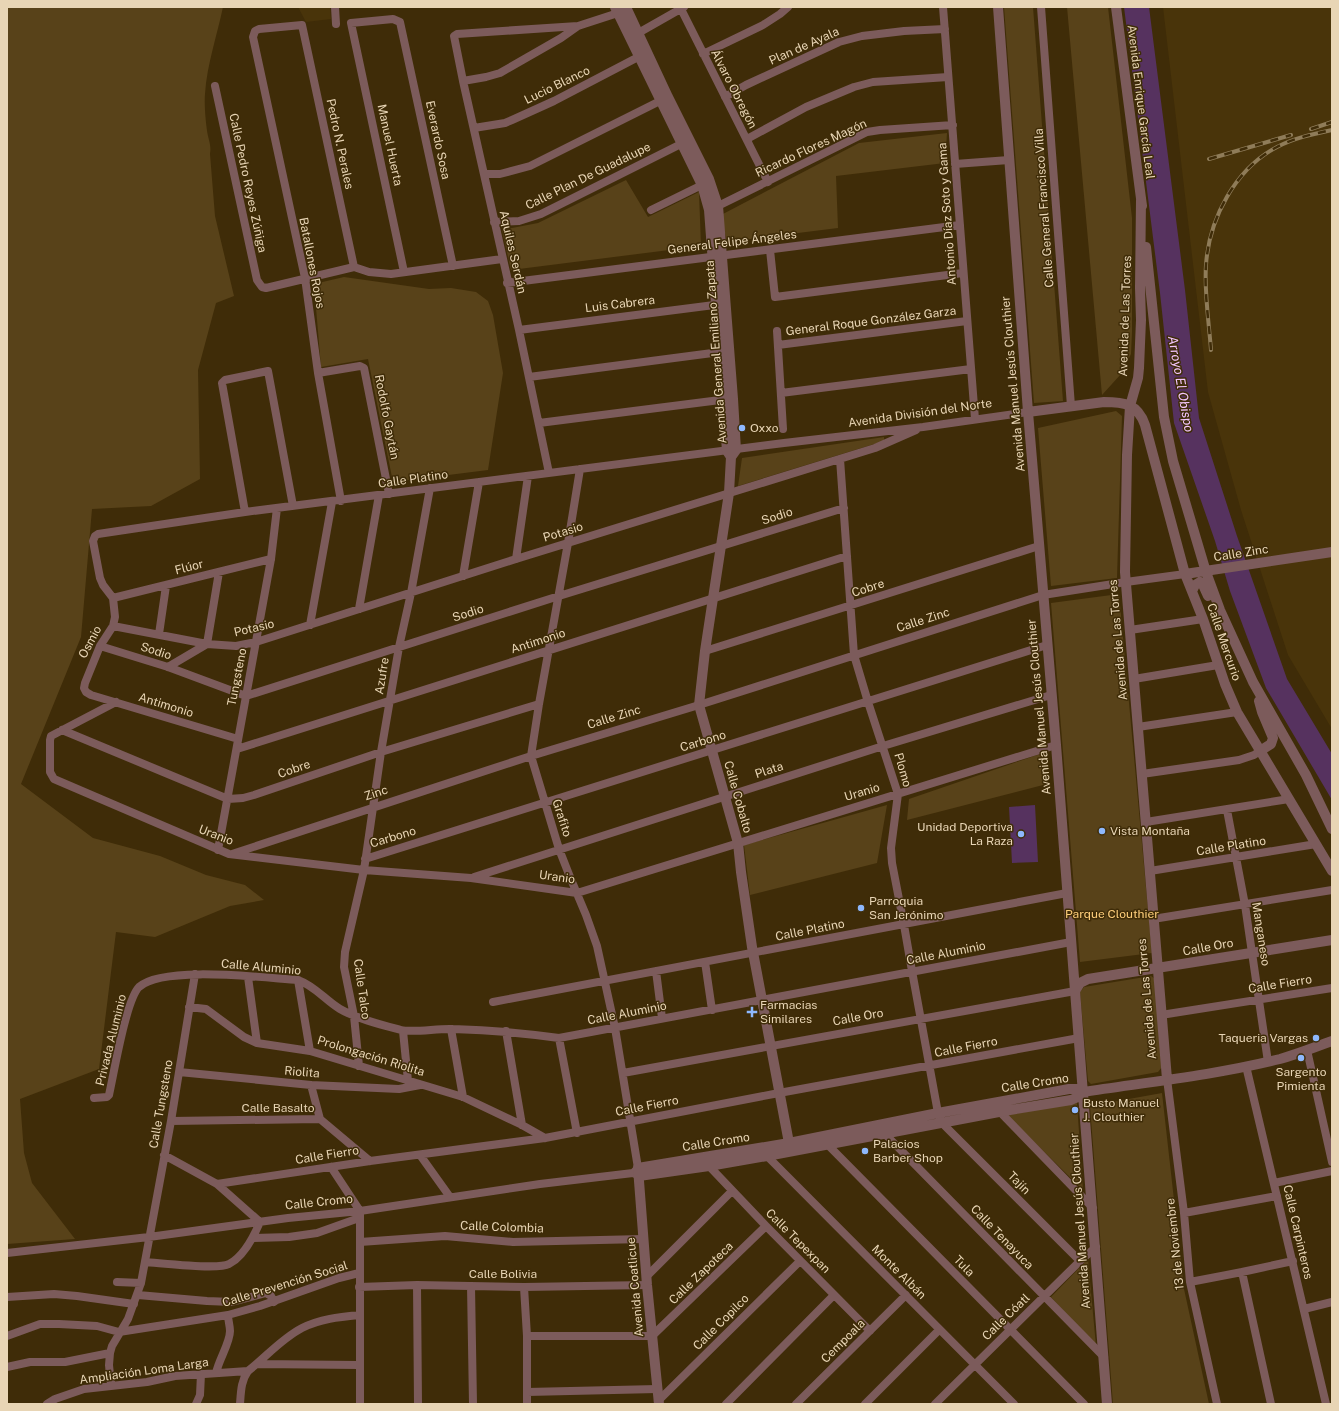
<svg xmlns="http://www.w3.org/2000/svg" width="1339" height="1411" font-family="'Public Sans',sans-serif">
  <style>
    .built { fill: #49340a }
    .green { fill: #584219 }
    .water { fill: #56325f }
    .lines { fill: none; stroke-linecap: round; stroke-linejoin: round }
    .minor { stroke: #7c5b5b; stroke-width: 8 }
    .tertiary { stroke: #7c5b5b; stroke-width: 10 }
    .rail-casing { stroke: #8f7c59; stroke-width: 4 }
    .rail { stroke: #3f2c08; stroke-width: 2.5; stroke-dasharray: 8; stroke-linecap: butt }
    .poi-dot { fill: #8eb8fd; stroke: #3f2c08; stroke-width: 1.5 }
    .labels { text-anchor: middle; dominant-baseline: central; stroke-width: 3; stroke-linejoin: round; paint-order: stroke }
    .street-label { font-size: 12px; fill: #e8d5b5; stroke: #3f2c08 }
    .poi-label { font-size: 12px; fill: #e8d5b5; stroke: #3f2c08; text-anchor: start }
    .park-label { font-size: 12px; fill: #fece7b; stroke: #3f2c08 }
    .water-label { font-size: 13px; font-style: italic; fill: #f3c5fe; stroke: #3f2c08 }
  </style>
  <rect width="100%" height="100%" fill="#3f2c08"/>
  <path class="built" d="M 298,7 L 330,7 L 331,19 L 306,22 Z
    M 1163,7 L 1332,7 L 1332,729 L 1288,655 L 1241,510 L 1208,392 Z"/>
  <path class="green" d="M 7,7 L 223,7 C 217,36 207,64 205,94 C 204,105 206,126 208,136 C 210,144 211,147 210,154 L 215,216 L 234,296 L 216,303 L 198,370 L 200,479 L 151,506 L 92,509 L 81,637 L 21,784 L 93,838 L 160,856 L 206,875 L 245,885 L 264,900 L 230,906 L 155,937 L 116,932 L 99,1069 L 20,1099 L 24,1153 L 32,1183 L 75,1239 L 7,1244 Z
    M 1004,7 L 1033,7 L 1063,401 L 1034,403 Z
    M 1067,7 L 1108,7 L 1132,218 L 1132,332 L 1131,354 L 1121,374 L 1102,395 Z
    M 947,133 L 945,163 L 836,176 L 838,228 L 727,242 L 721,215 L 859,143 Z
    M 626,180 L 648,217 L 699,192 L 701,246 L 511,270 L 502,230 L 538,223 Z
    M 344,277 L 429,289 L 451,288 L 476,292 L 488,301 L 493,315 L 503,373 L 488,470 L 393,482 L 368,359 L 321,367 L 314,284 Z
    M 1116,411 L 1122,416 L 1117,578 L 1051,586 L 1038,428 Z
    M 884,437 L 884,441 L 738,486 L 742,458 Z
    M 1119,594 L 1152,953 L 1080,962 L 1051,603 Z
    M 1046,752 L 1047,784 L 907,820 L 909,799 Z
    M 887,805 L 877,863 L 750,895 L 744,845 Z
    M 1151,976 L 1155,979 L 1162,1067 L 1158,1072 L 1091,1084 L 1088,1081 L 1080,992 L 1084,987 Z
    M 1162,1093 L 1184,1289 L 1209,1404 L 1113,1404 L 1090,1106 Z
    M 1077,1103 L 1083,1190 L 1007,1115 Z
    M 1088,1259 L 1096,1346 L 1051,1297 Z"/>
  <path class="water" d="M 1124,7 L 1149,7 L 1185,290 L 1199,418 L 1237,536 L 1287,679 L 1332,754 L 1332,800 L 1266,688 L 1230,591 L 1215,541 L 1174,423 L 1160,293 Z
    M 1035,805 L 1038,862 L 1012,863 L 1009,807 Z"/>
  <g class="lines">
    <path class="minor" d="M 335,7 L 336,24
      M 680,7 L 768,182
      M 943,7 L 975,419
      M 1041,7 L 1071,406
      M 633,36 L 684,7
      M 703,54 L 763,25 L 780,14 L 788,7
      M 463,81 L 486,77 L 500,73 L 561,38 L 578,26 L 618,13
      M 215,86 L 257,280 L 262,287 L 266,288 L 354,267 L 369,272 L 391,274 L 502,259
      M 725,97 L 746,85 L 839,42 L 862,36 L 904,31 L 945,29
      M 474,128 L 505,123 L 512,120 L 554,101 L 644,54
      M 747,139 L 806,107 L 854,87 L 873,82 L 948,77
      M 955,164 L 1009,160
      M 484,174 L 500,174 L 530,166 L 666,98
      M 714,208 L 867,132 L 880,130 L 953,125
      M 651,210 L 702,185
      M 494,222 L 519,221 L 541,214 L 687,141
      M 770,250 L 775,297 L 963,273
      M 404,272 L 351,23 L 393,19 L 400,22 L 453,266
      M 507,283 L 960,225
      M 519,330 L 722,304
      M 777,331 L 783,429
      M 778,345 L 967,321
      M 318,373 L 360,366 L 364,368 L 389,494
      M 529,377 L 720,352
      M 781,393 L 971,369
      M 539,423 L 728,399
      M 840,459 L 854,655 L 868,702 L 898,794 L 891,848 L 892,863 L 904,925 L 912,971 L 938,1113 L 942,1123 L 1080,1261
      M 580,469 L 568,543 L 539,704 L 531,756 L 559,849 L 570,877 L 586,915 L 597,946 L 615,1028 L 638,1168 L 633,1173
      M 549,473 L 519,330 L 463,81 L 454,36 L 457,34 L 578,26
      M 341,501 L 318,373 L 305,278 L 253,37 L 255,31 L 259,29 L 302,25 L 354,267
      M 245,512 L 222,383 L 225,380 L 268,371 L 293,506
      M 516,559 L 528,476
      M 463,576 L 479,482
      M 113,598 L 271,559
      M 359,609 L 379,495
      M 310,625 L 332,502
      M 113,626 L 207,644 L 236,646 L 256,642 L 516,559 L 875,448 L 916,430
      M 1130,630 L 1203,619
      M 159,634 L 166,586
      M 100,646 L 168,667 L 246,696 L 559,596 L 844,508
      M 705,651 L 1039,546
      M 168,667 L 207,644 L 219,572
      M 1134,679 L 1218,665
      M 116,702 L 51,736 L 50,740 L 50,772 L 54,779 L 229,854 L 364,870 L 471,878 L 577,893 L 1056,745
      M 1138,727 L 1237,712
      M 62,730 L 228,799 L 243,798 L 254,795 L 381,752 L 539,704
      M 238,739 L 91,695 L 86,692 L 84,688 L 85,683 L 100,646 L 113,626 L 115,617 L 113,598 L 103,585 L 100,578 L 93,541 L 95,536 L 98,534 L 245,512 L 784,443 L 923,427 L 1028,412
      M 237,749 L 847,556
      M 1142,774 L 1239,760 L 1254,755 L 1260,751
      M 1227,810 L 1245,905 L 1268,1062
      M 1146,822 L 1289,799
      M 218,850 L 271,559 L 277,508
      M 232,854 L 531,756 L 699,705 L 1043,595 L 1126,582 L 1185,574
      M 365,859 L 1047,645
      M 1150,871 L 1316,844
      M 474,877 L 883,746 L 1051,695
      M 1153,919 L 1332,890
      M 705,962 L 712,1010
      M 656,971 L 662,1018
      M 248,977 L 257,1043
      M 298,980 L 310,1051
      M 493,1002 L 1067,893
      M 189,1007 L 206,1009 L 244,1037 L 257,1043 L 310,1051 L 463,1097 L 522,1125 L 545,1138
      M 1161,1015 L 1332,988
      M 451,1029 L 463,1097
      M 403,1031 L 408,1081
      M 506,1031 L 522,1125
      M 559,1038 L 577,1133
      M 1307,1050 L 1332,1162
      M 359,1066 L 354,1016 L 344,967 L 345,952 L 364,870 L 381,752 L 399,647 L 411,593 L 430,488
      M 1246,1066 L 1326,1404
      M 179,1072 L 311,1085 L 399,1089 L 420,1085
      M 623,1073 L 1075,991
      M 1167,1079 L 1184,1213 L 1190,1282 L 1217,1404
      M 311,1085 L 320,1119
      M 94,1098 L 107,1097 L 109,1095 C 114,1073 126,1000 139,987 C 162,965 265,978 298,980 C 315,986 325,1000 340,1009 C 357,1019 382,1025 401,1030 C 413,1033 439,1028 453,1029 C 488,1030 524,1033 559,1038 L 1071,942
      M 1000,1112 L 1093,1208
      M 171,1121 L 320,1119 L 370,1161
      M 884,1133 L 1104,1357
      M 827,1144 L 1084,1404
      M 420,1155 L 450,1197
      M 767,1156 L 1014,1404
      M 709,1166 L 766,1226 L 870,1331
      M 331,1167 L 360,1211 L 360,1404
      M 1274,1183 L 1332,1171
      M 217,1184 L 370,1161 L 545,1138 L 779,1093 L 1079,1038
      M 1184,1213 L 1277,1196
      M 253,1238 L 289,1237 L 317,1233 L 359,1218
      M 360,1242 L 445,1236 L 513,1242 L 643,1239
      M 7,1253 L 149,1237 L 288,1218 L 360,1211 L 540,1184 L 633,1173 L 637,1175
      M 145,1262 C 161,1263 218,1270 229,1264 C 243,1257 254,1236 260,1222 L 217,1184 L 164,1155
      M 1242,1272 L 1271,1404
      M 647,1276 L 732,1191
      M 117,1282 L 141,1283
      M 1190,1282 L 1242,1272 L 1293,1261
      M 417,1285 L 418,1404
      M 471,1286 L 473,1404
      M 359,1287 L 417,1285 L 524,1287 L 647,1285
      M 524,1287 L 527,1336 L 527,1404
      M 138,1295 L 207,1301 L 232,1302 L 266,1293 L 271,1296 L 274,1302
      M 7,1297 L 54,1294 L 77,1296 L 134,1304
      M 1304,1309 L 1332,1302
      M 7,1336 L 40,1324 L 59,1324 L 97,1326 L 119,1332 L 228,1315 L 260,1306 L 339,1278 L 359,1273
      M 527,1336 L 652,1336 L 766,1226
      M 257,1364 L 359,1365
      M 7,1367 L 30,1362 L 65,1362 L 110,1353
      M 216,1373 C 219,1359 230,1343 230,1331 C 230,1326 228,1320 228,1315
      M 111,1385 L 109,1365 L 110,1353 L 112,1346 L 128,1319 L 141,1283 L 171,1121 L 195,974
      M 527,1392 L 657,1389
      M 658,1401 L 800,1261
      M 47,1404 L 55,1399 L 84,1389 L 147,1382 L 175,1376 L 248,1371
      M 196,1404 L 200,1395 L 201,1374
      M 240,1404 C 241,1391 241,1381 248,1371 C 266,1357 281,1339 302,1328 C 320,1319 339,1317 359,1315
      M 726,1404 L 834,1295
      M 796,1404 L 906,1295
      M 865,1404 L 939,1330
      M 935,1404 L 1080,1261 L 1096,1247"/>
    <path class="tertiary" d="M 615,7 L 702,185 L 709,210 L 727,451 L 731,457
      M 626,7 L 668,97 L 709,179 L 718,206 L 733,399 L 736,450 L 731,457 L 729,493 L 705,651 L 699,705 L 738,843 L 741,872 L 752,947 L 789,1143
      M 998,7 L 1028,412 L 1056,745 L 1107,1404
      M 1116,7 L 1142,206
      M 1141,200 L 1140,288 L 1141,320 L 1139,368 L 1138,378 L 1130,406 L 1127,455 L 1125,572 L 1167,1079
      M 1146,247 L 1164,417 L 1173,461 L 1206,572 L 1220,610 L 1253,682 L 1306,775 L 1332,829
      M 1028,412 L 1104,402 C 1124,402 1138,404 1145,425 L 1185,574 L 1203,619 L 1225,684 L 1237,712 L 1332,871
      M 1185,574 L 1332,552
      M 1192,591 L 1195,585 L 1200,582 L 1203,585 L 1208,596
      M 1259,701 L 1262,712 L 1273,738 L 1271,744 L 1260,751
      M 1075,991 L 1080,983 L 1088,979 L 1332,940
      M 1083,1092 C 1149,1082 1216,1075 1280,1059 C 1298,1054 1315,1047 1332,1041
      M 639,1176 L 709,1166 L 767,1156 L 1004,1111 L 1071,1100 L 1078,1097 L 1083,1092
      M 659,1404 L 647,1285 L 638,1168 L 789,1143 L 938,1113 L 1069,1089 L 1077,1089 L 1083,1092"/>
    <g class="rail-casing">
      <path id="rail" d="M 1311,129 L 1332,122
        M 1209,159 L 1291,135
        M 1211,350 C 1209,323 1204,292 1206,265 C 1209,219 1235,169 1277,147 C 1294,138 1313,134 1332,130"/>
    </g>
    <use href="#rail" class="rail"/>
  </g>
  <g class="poi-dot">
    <circle cx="742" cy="428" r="4"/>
    <circle cx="1102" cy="831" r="4"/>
    <circle cx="1021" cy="834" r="4"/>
    <circle cx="861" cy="908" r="4"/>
    <path d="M750 1006h4v4h4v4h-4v4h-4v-4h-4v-4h4z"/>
    <circle cx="1316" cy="1038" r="4"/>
    <circle cx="1301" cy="1058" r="4"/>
    <circle cx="1075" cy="1110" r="4"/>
    <circle cx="865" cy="1151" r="4"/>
  </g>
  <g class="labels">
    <g class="street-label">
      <text transform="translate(804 46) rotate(-24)">Plan de Ayala</text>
      <text transform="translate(557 85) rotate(-26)">Lucio Blanco</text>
      <text transform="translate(734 89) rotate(63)">Álvaro Obregón</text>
      <text transform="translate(1141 102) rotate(83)">Avenida Enrique García Leal</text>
      <text transform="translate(438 140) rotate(78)">Everardo Sosa</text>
      <text transform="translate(340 144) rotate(78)">Pedro N. Perales</text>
      <text transform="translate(390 145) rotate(78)">Manuel Huerta</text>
      <text transform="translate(811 148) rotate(-25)">Ricardo Flores Magón</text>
      <text transform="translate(588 176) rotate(-26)">Calle Plan De Guadalupe</text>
      <text transform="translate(248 183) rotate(78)">Calle Pedro Reyes Zúñiga</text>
      <text transform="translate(1044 208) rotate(-94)">Calle General Francisco Villa</text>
      <text transform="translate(947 214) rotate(-94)">Antonio Díaz Soto y Gama</text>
      <text transform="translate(732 242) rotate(-7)">General Felipe Ángeles</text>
      <text transform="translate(513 252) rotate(77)">Aquiles Serdán</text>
      <text transform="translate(312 263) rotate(79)">Batallones Rojos</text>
      <text transform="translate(620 304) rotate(-7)">Luis Cabrera</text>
      <text transform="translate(1125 316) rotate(-88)">Avenida de Las Torres</text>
      <text transform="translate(871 321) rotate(-7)">General Roque González Garza</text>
      <text transform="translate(716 352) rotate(-94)">Avenida General Emiliano Zapata</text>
      <text transform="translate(1013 384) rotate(-95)">Avenida Manuel Jesús Clouthier</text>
      <text transform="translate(920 413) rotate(-8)">Avenida División del Norte</text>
      <text transform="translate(387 417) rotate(79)">Rodolfo Gaytán</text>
      <text transform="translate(413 479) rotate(-8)">Calle Platino</text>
      <text transform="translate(777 516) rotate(-18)">Sodio</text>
      <text transform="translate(563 532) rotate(-17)">Potasio</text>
      <text transform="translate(1241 553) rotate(-9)">Calle Zinc</text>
      <text transform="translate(189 567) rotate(-14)">Flúor</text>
      <text transform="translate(868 588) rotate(-18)">Cobre</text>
      <text transform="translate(468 613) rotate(-18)">Sodio</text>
      <text transform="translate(923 620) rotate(-18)">Calle Zinc</text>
      <text transform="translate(254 628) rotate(-13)">Potasio</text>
      <text transform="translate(1118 640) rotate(-95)">Avenida de Las Torres</text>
      <text transform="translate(538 641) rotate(-18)">Antimonio</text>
      <text transform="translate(90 642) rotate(-62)">Osmio</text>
      <text transform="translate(1224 642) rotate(71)">Calle Mercurio</text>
      <text transform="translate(156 651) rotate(18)">Sodio</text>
      <text transform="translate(382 676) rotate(-81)">Azufre</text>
      <text transform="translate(237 677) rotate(-79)">Tungsteno</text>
      <text transform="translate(166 705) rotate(17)">Antimonio</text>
      <text transform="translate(1039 707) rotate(-95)">Avenida Manuel Jesús Clouthier</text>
      <text transform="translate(614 717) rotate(-17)">Calle Zinc</text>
      <text transform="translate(703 741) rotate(-17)">Carbono</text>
      <text transform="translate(294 769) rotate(-19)">Cobre</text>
      <text transform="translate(769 770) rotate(-18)">Plata</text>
      <text transform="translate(903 770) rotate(74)">Plomo</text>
      <text transform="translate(862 792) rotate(-17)">Uranio</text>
      <text transform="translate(376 793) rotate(-18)">Zinc</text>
      <text transform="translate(738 797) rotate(74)">Calle Cobalto</text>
      <text transform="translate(562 818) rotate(72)">Grafito</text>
      <text transform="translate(216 835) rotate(21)">Uranio</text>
      <text transform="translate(393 837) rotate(-17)">Carbono</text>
      <text transform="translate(1231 846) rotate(-9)">Calle Platino</text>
      <text transform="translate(557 877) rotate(8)">Uranio</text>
      <text transform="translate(810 930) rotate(-11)">Calle Platino</text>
      <text transform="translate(1261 934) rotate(81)">Manganeso</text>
      <text transform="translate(1208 947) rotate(-10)">Calle Oro</text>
      <text transform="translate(946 953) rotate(-11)">Calle Aluminio</text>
      <text transform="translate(261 967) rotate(5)">Calle Aluminio</text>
      <text transform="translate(1280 984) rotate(-9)">Calle Fierro</text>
      <text transform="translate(362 989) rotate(82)">Calle Talco</text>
      <text transform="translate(1147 999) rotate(-95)">Avenida de Las Torres</text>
      <text transform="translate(627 1013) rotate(-11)">Calle Aluminio</text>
      <text transform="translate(858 1017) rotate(-10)">Calle Oro</text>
      <text transform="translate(111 1040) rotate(-76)">Privada Aluminio</text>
      <text transform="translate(966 1047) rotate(-11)">Calle Fierro</text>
      <text transform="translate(371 1056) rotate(17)">Prolongación Riolita</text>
      <text transform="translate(302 1072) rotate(5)">Riolita</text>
      <text transform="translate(1035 1083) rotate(-9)">Calle Cromo</text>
      <text transform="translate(161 1104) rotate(-80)">Calle Tungsteno</text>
      <text transform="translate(647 1106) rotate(-11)">Calle Fierro</text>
      <text x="278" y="1108">Calle Basalto</text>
      <text transform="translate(716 1142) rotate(-9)">Calle Cromo</text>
      <text transform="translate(327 1155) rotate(-9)">Calle Fierro</text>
      <text transform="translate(1019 1183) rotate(45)">Tajín</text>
      <text transform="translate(319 1202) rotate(-6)">Calle Cromo</text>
      <text transform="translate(1080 1221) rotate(-94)">Avenida Manuel Jesús Clouthier</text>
      <text transform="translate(502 1227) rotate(2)">Calle Colombia</text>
      <text transform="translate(1298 1232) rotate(77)">Calle Carpinteros</text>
      <text transform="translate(1002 1237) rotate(46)">Calle Tenayuca</text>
      <text transform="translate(798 1241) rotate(45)">Calle Tepexpan</text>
      <text transform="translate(1175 1244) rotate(-96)">13 de Noviembre</text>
      <text transform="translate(964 1266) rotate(46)">Tula</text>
      <text transform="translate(899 1272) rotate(45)">Monte Albán</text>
      <text transform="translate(701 1273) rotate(-44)">Calle Zapoteca</text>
      <text x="503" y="1274">Calle Bolivia</text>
      <text transform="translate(285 1284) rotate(-17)">Calle Prevención Social</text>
      <text transform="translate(635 1287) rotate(-95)">Avenida Coatlicue</text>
      <text transform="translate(1006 1317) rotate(-44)">Calle Cóatl</text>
      <text transform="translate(721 1322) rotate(-45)">Calle Copilco</text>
      <text transform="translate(843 1341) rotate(-45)">Cempoala</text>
      <text transform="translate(144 1371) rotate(-8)">Ampliación Loma Larga</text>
    </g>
    <g class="poi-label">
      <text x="750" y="428">Oxxo</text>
      <text x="1013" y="827" text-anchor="end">Unidad Deportiva<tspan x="1013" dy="14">La Raza</tspan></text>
      <text x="1110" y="831">Vista Montaña</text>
      <text x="869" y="901">Parroquia<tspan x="869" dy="14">San Jerónimo</tspan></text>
      <text x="760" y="1005">Farmacias<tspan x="760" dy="14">Similares</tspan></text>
      <text x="1308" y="1038" text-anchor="end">Taqueria Vargas</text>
      <text x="1301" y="1072" text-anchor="middle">Sargento<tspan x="1301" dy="14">Pimienta</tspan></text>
      <text x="1083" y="1103">Busto Manuel<tspan x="1083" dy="14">J. Clouthier</tspan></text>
      <text x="873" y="1144">Palacios<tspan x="873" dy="14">Barber Shop</tspan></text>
    </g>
    <g class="park-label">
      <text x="1112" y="914">Parque Clouthier</text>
    </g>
    <g class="water-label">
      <text transform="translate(1181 384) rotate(80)">Arroyo El Obispo</text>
    </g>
  </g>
  <rect width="1339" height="1411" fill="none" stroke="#e8d5b5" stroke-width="16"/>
</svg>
